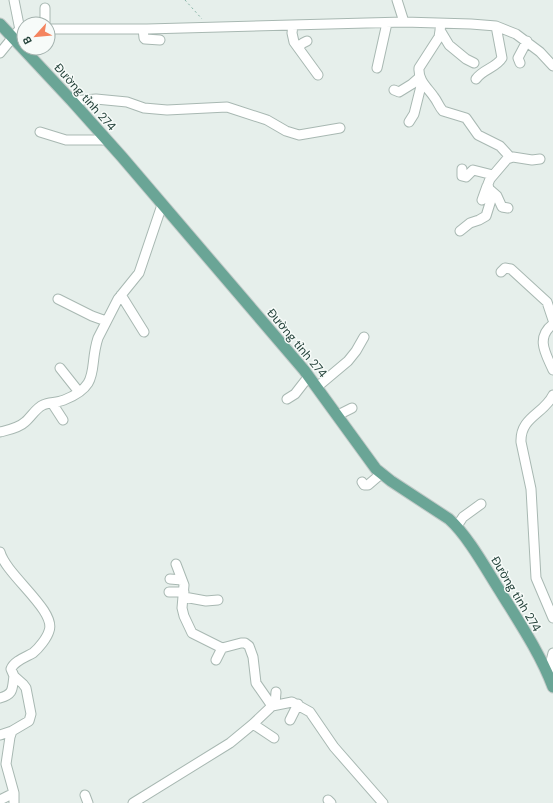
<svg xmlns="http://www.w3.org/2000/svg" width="553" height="803" font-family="'DM Sans',sans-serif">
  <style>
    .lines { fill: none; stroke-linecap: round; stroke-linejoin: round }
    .minor-casing { stroke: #a8b8b2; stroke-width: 11 }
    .major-casing { stroke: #c2cac8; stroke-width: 13 }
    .path { stroke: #86b3a5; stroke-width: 1; stroke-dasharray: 2 3; stroke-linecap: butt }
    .minor { stroke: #fff; stroke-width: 9 }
    .major { stroke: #6aa596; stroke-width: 11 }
    .labels { text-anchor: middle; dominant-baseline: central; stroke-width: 3; stroke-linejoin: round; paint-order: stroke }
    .street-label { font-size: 12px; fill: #24423a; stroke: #f7fbf9 }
  </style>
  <rect width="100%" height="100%" fill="#e6efeb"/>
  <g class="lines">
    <g class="minor-casing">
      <path id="minor" d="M 14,0 L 20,30
        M 397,0 L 404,22
        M 45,24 L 45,8
        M 441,24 L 439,37 L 419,68 C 418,81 428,88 434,97 C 438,102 439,107 443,111 L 466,118 L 478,135 L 500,146 L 510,157
        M 293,25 L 292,33 L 294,42 L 318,75
        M 48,29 L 147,29 L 404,22 L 471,24 L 496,26 L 516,34 L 540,52 L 553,66
        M 143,29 L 144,38 L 145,39 L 160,40
        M 440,30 L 449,45 L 466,59 L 474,63
        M 298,47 L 303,43 L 307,41
        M 0,53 L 18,31 L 24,30
        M 520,63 L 518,58 L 527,41
        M 377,68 L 387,23
        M 476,79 C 483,69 496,68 502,58 L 496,26
        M 394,90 L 399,92 L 412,84 L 420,77
        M 72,101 L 96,99 L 127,102 L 144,108 L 167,110 L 227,107 L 267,120 L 286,131 L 299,135 L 340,128
        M 409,122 L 414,114 L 422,82
        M 40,132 L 66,140 L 107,140
        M 462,169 L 462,176 L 466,177 L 473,170 L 493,175
        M 489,189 L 497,196 L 502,207 L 508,208
        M 482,200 L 487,186
        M 460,231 L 470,223 L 479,220 L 486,216 L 491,200 L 488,184 L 490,179 L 507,159 L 513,157 L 532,160 L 540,159
        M 501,272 L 505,268 L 511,269 L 547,302 L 553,320
        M 121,295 L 144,332
        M 58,299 L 92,316 L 106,321
        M 553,324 C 535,338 546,354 553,370
        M 60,368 L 79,392
        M 317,387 L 348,361 L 356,351 L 364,337
        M 553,395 C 544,414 520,417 521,442 L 531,489 L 536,578 L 553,618
        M 287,399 L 295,394 L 309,376
        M 52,403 L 63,420
        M 338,415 L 352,408
        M 0,432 C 8,430 19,428 25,422 C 31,417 36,408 43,405 C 49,402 57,403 64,400 C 102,385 88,368 98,338 L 118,299 L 139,273 L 162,205
        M 362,482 L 364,485 L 368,485 L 382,473
        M 457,526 L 463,517 L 481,504
        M 0,552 C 6,575 57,611 49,631 C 47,638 39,648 33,653 C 26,657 14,661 11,669 L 14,676 L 23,684 L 26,688 L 31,714 L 29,721 L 12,731 L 10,737 L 6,764 L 14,793 L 14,803
        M 176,564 L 184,585 L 182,608 L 184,616 L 192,633 L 222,648 L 241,643 L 245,643 L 249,646 L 253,657 L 256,683 L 272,706
        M 170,579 L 182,580
        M 169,592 L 184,592
        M 184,597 L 206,601 L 218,600
        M 216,660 L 222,648
        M 548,673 L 553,653
        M 0,698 C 14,694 12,689 14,676
        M 275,705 L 276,692
        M 290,720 L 298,704
        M 253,724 L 274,738
        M 0,735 L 12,731
        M 85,795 L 88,803
        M 0,800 L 14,793
        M 328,800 L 331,803
        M 133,803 L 230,743 L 253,724 L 272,706 L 292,702 L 310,712 L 334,747 L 383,803"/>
    </g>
    <g class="major-casing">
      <path id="major" d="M 0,24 L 72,101 L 122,157 L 304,370 L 376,469 L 391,481 L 449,519 C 468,536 486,569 500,591 C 519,622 540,653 553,687"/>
    </g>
    <path class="path" d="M 185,0 L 202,19"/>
    <use href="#minor" class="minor"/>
    <use href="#major" class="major"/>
  </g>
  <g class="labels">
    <g class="street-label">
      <text transform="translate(85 97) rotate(48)">Đường tỉnh 274</text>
      <text transform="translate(297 343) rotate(50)">Đường tỉnh 274</text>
      <text transform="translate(516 594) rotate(59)">Đường tỉnh 274</text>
    </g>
  </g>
  <g transform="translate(36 36) rotate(243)"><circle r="19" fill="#f7fbf9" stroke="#a3b1ad"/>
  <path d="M0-3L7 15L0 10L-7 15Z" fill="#f4845f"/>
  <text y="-6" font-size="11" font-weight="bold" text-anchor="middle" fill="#24423a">B</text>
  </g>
</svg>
